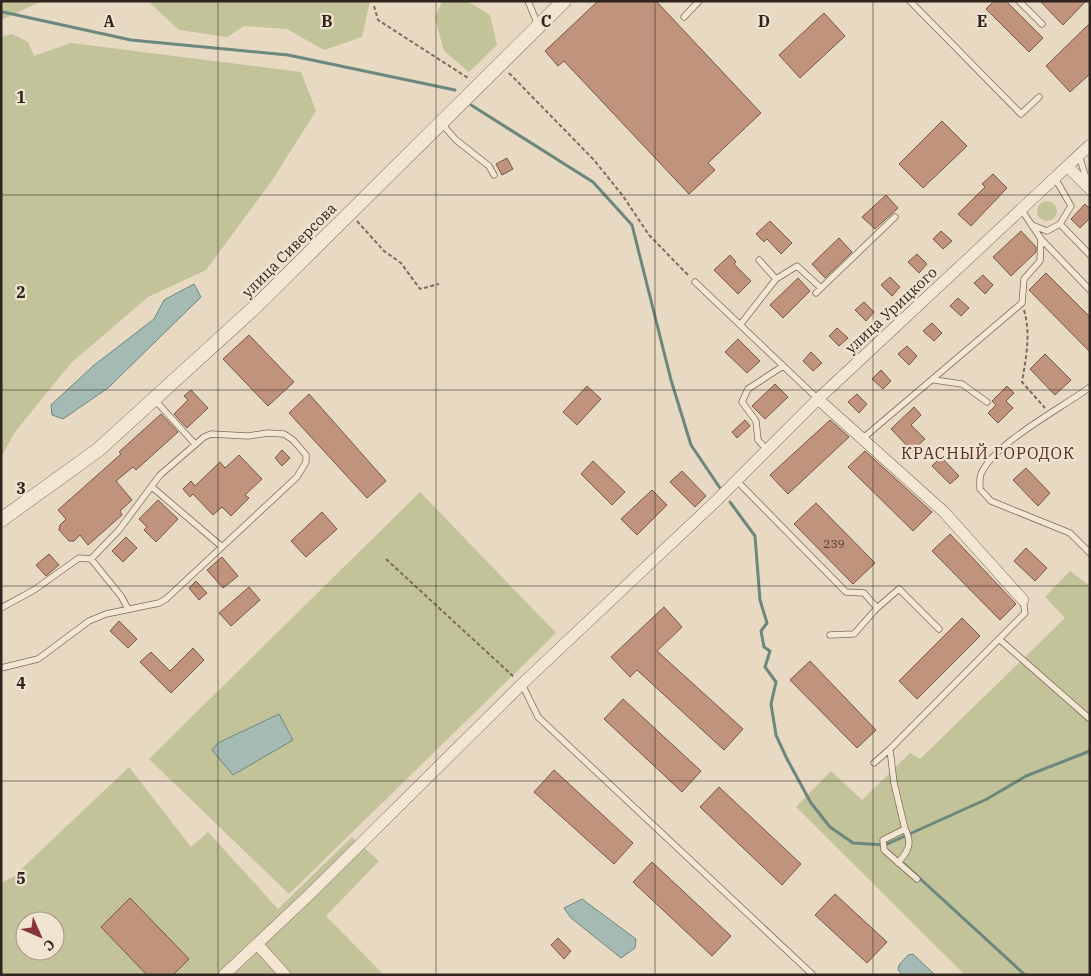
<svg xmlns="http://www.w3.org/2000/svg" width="1091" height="976" font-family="'IBM Plex Serif',serif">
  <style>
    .green { fill: #c2c398; fill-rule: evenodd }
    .water { fill: #a4bab2; stroke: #6c877e }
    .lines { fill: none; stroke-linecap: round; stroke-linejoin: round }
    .stream { stroke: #6c877e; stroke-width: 3 }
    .building { fill: #c0937d; stroke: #7b5645 }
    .service-casing { stroke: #7f6b5c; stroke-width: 7 }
    .minor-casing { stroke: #7f6b5c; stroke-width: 12 }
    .tertiary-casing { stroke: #7f6b5c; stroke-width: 15 }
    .path { stroke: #7f6b5c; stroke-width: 2; stroke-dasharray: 4 2.5; stroke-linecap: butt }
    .service { stroke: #f3e7d4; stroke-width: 5.5 }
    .minor { stroke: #f3e7d4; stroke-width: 11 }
    .tertiary { stroke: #f3e7d4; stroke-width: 14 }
    .grid { fill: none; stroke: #30251e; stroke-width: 1; stroke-opacity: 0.55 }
    .labels { text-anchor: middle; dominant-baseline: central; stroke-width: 4.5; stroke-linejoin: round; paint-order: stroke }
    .number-label { font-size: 12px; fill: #544036 }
    .street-label { font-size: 15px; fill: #30251e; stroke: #f0e4d1 }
    .neighbourhood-label { font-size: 16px; letter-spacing: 1px; fill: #572a23; stroke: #f0e4d1 }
    .grid-label { font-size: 16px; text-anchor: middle; font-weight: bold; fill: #30251e; stroke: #f0e4d1; stroke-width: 4.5; stroke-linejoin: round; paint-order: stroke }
  </style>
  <rect width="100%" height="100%" fill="#e7d9c2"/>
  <path class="green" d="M 1,1 L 42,1 L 1,20 Z
    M 151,1 L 370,1 L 362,37 L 324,50 L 287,29 L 244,26 L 227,37 L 179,30 L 151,4 Z
    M 442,1 L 467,1 L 490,15 L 497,45 L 469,72 L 444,51 L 435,18 Z
    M 12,34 L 28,42 L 34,56 L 71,43 L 301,72 L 316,111 L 271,182 L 206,270 L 148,297 L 71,363 L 15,432 L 1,457 L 1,37 Z
    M1037 211a10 10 0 1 1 20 0a10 10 0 1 1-20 0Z
    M 420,492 L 556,633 L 289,894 L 149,759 Z
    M 1070,571 L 1090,586 L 1090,975 L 965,975 L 796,807 L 831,771 L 862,800 L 910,753 L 920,759 L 1065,618 L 1045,597 Z
    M 129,767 L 191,847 L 208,832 L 278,909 L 352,837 L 379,861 L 326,916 L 384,975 L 1,975 L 1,883 L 13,877 ZM 25,921 L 55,921 L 55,951 L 25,951 Z"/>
  <path class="water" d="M 194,284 L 201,297 L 108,388 L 63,419 L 52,415 L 51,405 L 93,366 L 154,319 L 164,300 Z
    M 279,714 L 293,740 L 233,775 L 212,750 L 218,743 Z
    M 582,899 L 636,939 L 635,948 L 621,958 L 571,918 L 564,908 Z
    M 913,954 L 935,975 L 903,975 L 898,970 L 899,965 L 908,955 Z"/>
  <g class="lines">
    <path class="stream" d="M 3,12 L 131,40 L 288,55 L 455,90
      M 471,105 L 593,182 L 632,225 L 671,380 L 691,445 L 720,488
      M 730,502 L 755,536 L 760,600 L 767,623 L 761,631 L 764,647 L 770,651 L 765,667 L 776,682 L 771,704 L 776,735 L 787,759 L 811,803 L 830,827 L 853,843 L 885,845 L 987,799 L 1026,776 L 1090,751
      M 902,862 L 1025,975"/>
  </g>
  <path class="building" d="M 598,1 L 656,1 L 761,113 L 708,163 L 715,170 L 689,194 L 564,61 L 558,66 L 545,51 Z
    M 994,1 L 1006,1 L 1043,38 L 1029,52 L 986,9 Z
    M 1040,1 L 1086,1 L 1063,25 Z
    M 824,13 L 845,36 L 800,78 L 779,55 Z
    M 1090,23 L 1090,74 L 1070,92 L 1046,66 Z
    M 942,121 L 967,146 L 923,188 L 899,164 Z
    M 507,158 L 513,169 L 502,175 L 496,164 Z
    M 993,174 L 1007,188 L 971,226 L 958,214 L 985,187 L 982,184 Z
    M 886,195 L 898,208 L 875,229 L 862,217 Z
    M 1085,204 L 1090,209 L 1090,218 L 1080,228 L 1071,219 Z
    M 770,221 L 792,243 L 781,254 L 767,239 L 764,242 L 756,234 Z
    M 941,231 L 952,241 L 943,249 L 933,239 Z
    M 1021,231 L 1036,247 L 1036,252 L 1011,276 L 993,257 Z
    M 839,238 L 852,252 L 825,278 L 812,264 Z
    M 917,254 L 927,264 L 919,273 L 908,262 Z
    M 730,255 L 736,262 L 734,264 L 751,281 L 738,294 L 714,270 Z
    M 1046,273 L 1090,317 L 1090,352 L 1029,290 Z
    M 983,275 L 993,285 L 985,294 L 974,283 Z
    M 890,277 L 900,287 L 892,296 L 881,285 Z
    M 798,278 L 810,291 L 783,318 L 770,305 Z
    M 958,298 L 969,308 L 961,316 L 950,306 Z
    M 864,302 L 874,312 L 866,321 L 855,310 Z
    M 932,323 L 942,333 L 934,341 L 923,331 Z
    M 837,328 L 848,338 L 839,346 L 829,336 Z
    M 249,335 L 294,382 L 268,406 L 223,359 Z
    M 738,339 L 760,361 L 747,373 L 725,352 Z
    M 907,346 L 917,356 L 909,365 L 898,354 Z
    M 811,352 L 822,363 L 813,371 L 803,361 Z
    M 1045,354 L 1071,380 L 1055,395 L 1030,369 Z
    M 881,370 L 891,381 L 883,389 L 872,379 Z
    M 775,384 L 788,397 L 765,419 L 752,406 Z
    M 587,386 L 601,399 L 577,425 L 563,412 Z
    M 1007,386 L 1014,393 L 1006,401 L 1013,408 L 998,423 L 988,413 L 996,405 L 992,401 Z
    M 191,390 L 208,408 L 187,428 L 174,414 L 188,400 L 184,396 Z
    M 309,394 L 386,481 L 367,498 L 289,413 Z
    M 857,394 L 867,404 L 859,413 L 848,402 Z
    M 914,407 L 921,415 L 911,425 L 925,439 L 912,451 L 891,429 Z
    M 161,414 L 178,432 L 136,470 L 133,467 L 116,481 L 132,500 L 120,511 L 122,515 L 88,545 L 80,535 L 74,541 L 69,541 L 59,530 L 60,525 L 66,519 L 58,510 L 121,454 L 119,452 Z
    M 745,420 L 750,426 L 737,438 L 732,432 Z
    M 830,420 L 849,437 L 788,494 L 770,475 Z
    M 282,450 L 290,458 L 282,466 L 275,458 Z
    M 865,451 L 932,512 L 913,531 L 848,467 Z
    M 239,455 L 262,479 L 245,495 L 249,498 L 231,516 L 222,507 L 213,515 L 193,494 L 190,497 L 183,489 L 191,481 L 195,486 L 220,462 L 225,468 Z
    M 941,457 L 959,476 L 950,484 L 932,466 Z
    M 593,461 L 625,492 L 612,505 L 581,474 Z
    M 1026,468 L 1050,493 L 1038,506 L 1013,480 Z
    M 682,471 L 706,496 L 695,507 L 670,482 Z
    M 652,490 L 667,505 L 637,535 L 621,519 Z
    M 158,500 L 178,519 L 156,542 L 144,530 L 147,527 L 139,519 Z
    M 816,503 L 875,563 L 853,584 L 794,524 Z
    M 322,512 L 337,529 L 306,557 L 291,541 Z
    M 950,534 L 1016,604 L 1000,620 L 932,551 Z
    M 126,537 L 137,548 L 123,562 L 112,551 Z
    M 1026,548 L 1047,568 L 1035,581 L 1014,561 Z
    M 49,554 L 59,565 L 46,576 L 36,565 Z
    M 222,557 L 238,576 L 223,588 L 207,570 Z
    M 196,581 L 207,593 L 199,600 L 189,588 Z
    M 249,587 L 260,600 L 231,626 L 219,613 Z
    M 664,607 L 682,627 L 657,651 L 743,729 L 724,750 L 637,670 L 630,677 L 611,657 Z
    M 962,618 L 980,636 L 917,699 L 899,681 Z
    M 119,621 L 137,639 L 128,648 L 110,631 Z
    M 193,648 L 204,660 L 171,693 L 140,662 L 151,652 L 170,671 Z
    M 810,661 L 876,730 L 857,748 L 790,680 Z
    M 623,699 L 701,771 L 682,792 L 604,719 Z
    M 554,770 L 633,843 L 614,864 L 534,792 Z
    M 719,787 L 801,864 L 782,885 L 700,807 Z
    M 652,862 L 731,936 L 712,956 L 633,882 Z
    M 835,894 L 887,942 L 867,963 L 815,915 Z
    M 130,898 L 189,959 L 173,975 L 147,975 L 101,927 Z
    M 558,938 L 571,951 L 564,959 L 551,945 Z"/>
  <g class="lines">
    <g class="service-casing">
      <path id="service" d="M 528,1 L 538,25
        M 910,1 L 1021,114 L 1039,97
        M 1019,1 L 1042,24
        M 684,17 L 699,1
        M 442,124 L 456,140 L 489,166 L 494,175
        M 1079,155 L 1085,175 L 1090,180
        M 1060,224 L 1090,255
        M 1032,225 L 1047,231 L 1060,224 L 1071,206 L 1055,178
        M 1041,239 L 1090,290
        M 776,279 L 797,266 L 821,288 L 816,293
        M 695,282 L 818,399
        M 821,288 L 895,217
        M 740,325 L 776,279 L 759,260
        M 934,380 L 962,384 L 987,402
        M 1090,387 C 1062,408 994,443 981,474 C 979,479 980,484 980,489 L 991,501 L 1070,533 L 1090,553
        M 154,399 L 195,444
        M 862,439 L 1022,303 L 1024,279 L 1040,261 L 1041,239 L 1021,209
        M 767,450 L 758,440 L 756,421 L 742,402 L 748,389 L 783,366
        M 736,480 L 846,592 L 864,593 L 877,608 L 854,634 L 830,635
        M 152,487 L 221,546
        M 1023,600 L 1025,613 L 999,639 L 1090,719
        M 1,608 L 34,590 L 79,558 L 91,559 L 121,596 L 128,609
        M 877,608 L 899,589 L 939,629
        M 1,668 L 38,659 L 89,621 L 106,614 L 159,603 L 166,599 L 297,477 L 306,462 L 306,455 L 293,440 L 284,434 L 268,433 L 248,436 L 211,434 L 204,437 L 160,475 L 119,530 L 91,559
        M 522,684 L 538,717 L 813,975
        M 874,763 L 890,749
        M 898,863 C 908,851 913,844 905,829
        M 917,879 L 884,850 L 883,840 L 905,829 L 894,783 L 890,749 L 999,639"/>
    </g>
    <g class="minor-casing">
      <path id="minor" d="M 1067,166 L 1090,189
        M 818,399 L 944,512 L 1023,600
        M 257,944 L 285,975
        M 224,975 L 309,895 L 522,684 L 716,501 L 818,399 L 1090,145"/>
    </g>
    <g class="tertiary-casing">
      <path id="tertiary" d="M 1,520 L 98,450 L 255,307 L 564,1"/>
    </g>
    <path class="path" d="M 1,2 L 2,1
      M 374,6 L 378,20 L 468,78
      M 509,73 L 594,160 L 623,196 L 649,235 L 689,276
      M 357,221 L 384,251 L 401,263 L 420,289 L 439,284
      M 1024,310 C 1031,335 1026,357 1022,382 L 1045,408
      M 386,559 L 515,678"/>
    <use href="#service" class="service"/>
    <use href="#minor" class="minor"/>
    <use href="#tertiary" class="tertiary"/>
  </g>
  <path class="grid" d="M 218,1 L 218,975M 436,1 L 436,975M 655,1 L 655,975M 873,1 L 873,975M 1,195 L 1090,195M 1,390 L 1090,390M 1,586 L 1090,586M 1,781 L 1090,781"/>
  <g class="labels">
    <g class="number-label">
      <text x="834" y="543">239</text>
    </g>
    <g class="street-label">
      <text transform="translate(289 250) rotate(-45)">улица Сиверсова</text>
      <text transform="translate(891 310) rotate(-43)">улица Урицкого</text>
    </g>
    <g class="neighbourhood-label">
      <text x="988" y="453">КРАСНЫЙ ГОРОДОК</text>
    </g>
  </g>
  <g class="grid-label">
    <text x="109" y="27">A</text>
    <text x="327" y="27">B</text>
    <text x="546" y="27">C</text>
    <text x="764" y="27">D</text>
    <text x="982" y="27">E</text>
    <text x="21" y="103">1</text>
    <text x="21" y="298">2</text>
    <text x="21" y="494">3</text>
    <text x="21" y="689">4</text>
    <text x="21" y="884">5</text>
  </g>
  <rect width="1091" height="976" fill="none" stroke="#30251e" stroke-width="5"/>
  <g transform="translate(40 936) rotate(135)"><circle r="24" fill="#f0e4d1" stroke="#a39889"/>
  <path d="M0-4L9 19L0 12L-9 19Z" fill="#86343b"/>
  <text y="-8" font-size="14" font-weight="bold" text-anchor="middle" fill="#30251e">С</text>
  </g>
</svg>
